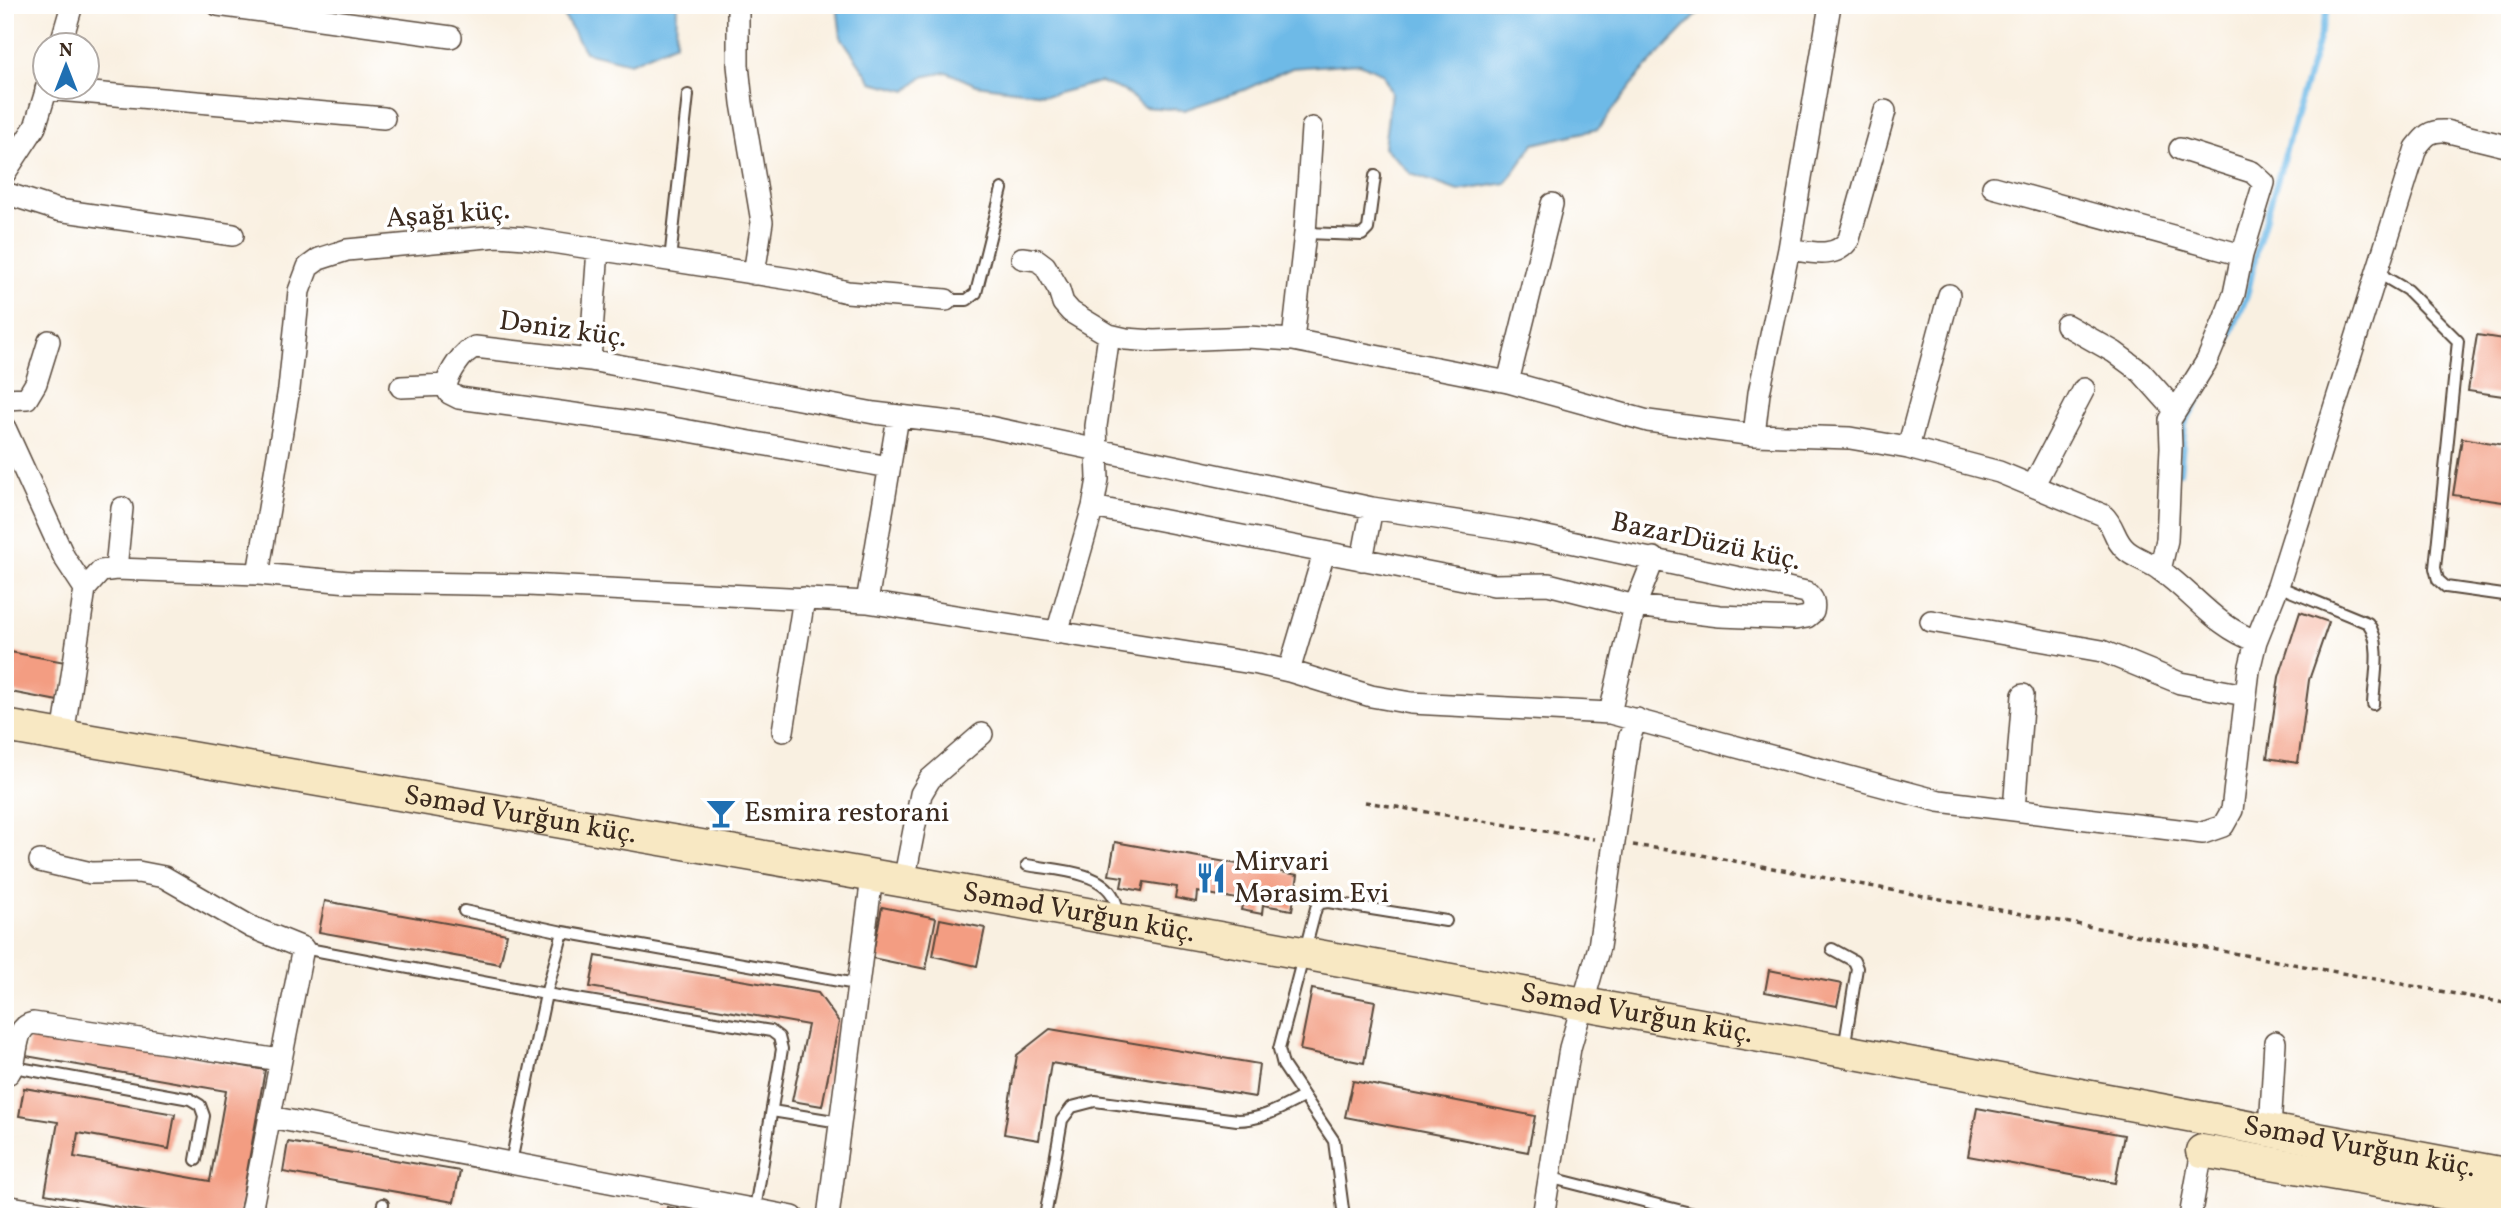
<svg xmlns="http://www.w3.org/2000/svg" width="2515" height="1222" font-family="Vollkorn,serif">
  <style>
    .water { fill: #6ebae7; stroke: #547282; stroke-width: 2 }
    .lines { fill: none; stroke-linecap: round; stroke-linejoin: round }
    .stream { stroke: #6ebae7; stroke-width: 6 }
    .building { fill: #f39d82 }
    .lane-casing { stroke: #58483b; stroke-width: 14 }
    .street-casing { stroke: #58483b; stroke-width: 24 }
    .secondary-casing { stroke: #58483b; stroke-width: 35 }
    .path { stroke: #58483b; stroke-width: 3.5; stroke-dasharray: 5 5; stroke-linecap: butt }
    .lane { stroke: #fff; stroke-width: 10 }
    .street { stroke: #fff; stroke-width: 21 }
    .secondary { stroke: #f8e8c3; stroke-width: 32 }
    .labels { text-anchor: middle; dominant-baseline: central; stroke-width: 7; stroke-linejoin: round; paint-order: stroke }
    .street-label { font-size: 28px; fill: #3b2a1e; stroke: #fff }
    .poi-label { font-size: 28px; fill: #3b2a1e; stroke: #fff; text-anchor: start }
  </style>
  <rect width="100%" height="100%" fill="#fff"/>
  <filter id="ink" filterUnits="userSpaceOnUse"><feTurbulence type="fractalNoise" baseFrequency=".0143" numOctaves="2"/><feDisplacementMap in="SourceGraphic" scale="14" xChannelSelector="R" yChannelSelector="G"/><feConvolveMatrix kernelMatrix="1 2 1 2 8 2 1 2 1" color-interpolation-filters="sRGB"/></filter>
  <filter id="wash" filterUnits="userSpaceOnUse"><feTurbulence type="fractalNoise" baseFrequency=".00686" numOctaves="4" result="noise"/><feDisplacementMap in="SourceGraphic" scale="28" xChannelSelector="R" yChannelSelector="G"/><feGaussianBlur stdDeviation="1.57" result="paint"/><feColorMatrix in="noise" values="0 0 0 0 0 0 0 0 0 0 0 0 0 0 0 0 0 1.4 0 .05"/><feComposite in="paint" operator="in"/></filter>
  <g filter="url(#wash)">
    <rect width="100%" height="100%" fill="#f9f0e1"/>
    <path class="water" d="M 562,5 L 677,5 L 676,43 L 630,63 L 585,52 L 565,18 Z
      M 837,5 L 1702,5 L 1699,13 L 1642,72 L 1598,129 L 1534,144 L 1506,183 L 1458,191 L 1411,174 L 1384,147 L 1391,93 L 1383,74 L 1360,63 L 1292,68 L 1244,90 L 1184,110 L 1144,107 L 1124,91 L 1100,82 L 1051,95 L 976,85 L 947,72 L 922,77 L 907,91 L 872,82 L 841,37 Z"/>
    <g class="lines">
      <path class="stream" d="M 2180,472 L 2185,424 L 2214,374 L 2247,296 L 2258,245 L 2329,5"/>
    </g>
    <g id="blocks">
      <path class="building" d="M 2477,335 L 2510,340 L 2510,397 L 2468,391 Z
        M 2462,438 L 2510,446 L 2510,503 L 2453,495 Z
        M 2300,612 L 2329,622 L 2309,680 L 2298,763 L 2267,758 L 2279,677 Z
        M 5,651 L 65,662 L 58,701 L 5,691 Z
        M 1115,842 L 1298,875 L 1292,910 L 1263,905 L 1262,914 L 1241,910 L 1243,900 L 1197,892 L 1196,902 L 1175,898 L 1177,887 L 1144,882 L 1142,891 L 1121,887 L 1123,877 L 1109,875 Z
        M 325,901 L 507,934 L 500,964 L 319,932 Z
        M 882,907 L 936,918 L 926,969 L 872,958 Z
        M 940,919 L 985,928 L 977,966 L 933,956 Z
        M 596,956 L 818,993 L 839,1022 L 822,1106 L 792,1101 L 808,1025 L 590,987 Z
        M 1769,970 L 1842,984 L 1837,1006 L 1765,992 Z
        M 1312,989 L 1375,1001 L 1364,1063 L 1300,1050 Z
        M 31,1029 L 265,1070 L 239,1217 L 175,1217 L 45,1194 L 58,1122 L 19,1116 L 24,1088 L 175,1114 L 169,1149 L 78,1133 L 74,1157 L 210,1181 L 226,1091 L 26,1056 Z
        M 1050,1029 L 1259,1064 L 1255,1097 L 1051,1063 L 1039,1140 L 1004,1134 L 1017,1055 Z
        M 1353,1081 L 1535,1116 L 1528,1152 L 1345,1117 Z
        M 1977,1108 L 2124,1135 L 2115,1183 L 1968,1156 Z
        M 288,1142 L 460,1171 L 454,1202 L 283,1172 Z
        M 667,1207 L 710,1215 L 709,1217 L 665,1217 Z"/>
    </g>
  </g>
  <g filter="url(#ink)">
    <use href="#blocks" fill-opacity="0" stroke="#58483b" stroke-width="2"/>
    <g class="lines">
      <g class="lane-casing">
        <path id="lane" d="M 1305,233 L 1362,235 L 1368,229 L 1375,176
          M 670,260 L 688,95
          M 2378,273 L 2407,290 L 2458,341 L 2435,568 L 2438,580 L 2446,587 L 2510,596
          M 946,300 L 967,300 L 976,293 L 1002,189
          M 2278,586 L 2368,623 C 2383,643 2374,680 2373,704
          M 1027,865 C 1053,870 1101,870 1114,898 C 1117,903 1118,910 1119,915
          M 464,911 L 563,932
          M 303,948 L 546,994 L 771,1031 L 779,1037 L 782,1049 L 755,1209
          M 1832,949 L 1854,961 L 1857,968 L 1844,1049
          M 14,1067 L 190,1099 L 200,1105 L 204,1116 L 196,1160
          M 772,1111 L 840,1122
          M 511,1162 L 546,994 L 563,932 L 856,984
          M 1548,1177 L 1694,1214 L 1699,1217
          M 380,1217 L 383,1204
          M 1045,1217 L 1062,1120 L 1072,1107 L 1095,1101 L 1237,1120 C 1262,1120 1281,1108 1303,1097
          M 1344,1217 L 1334,1141 L 1283,1065 L 1279,1049 L 1316,908 L 1321,903 L 1328,902 L 1446,921"/>
      </g>
      <g class="street-casing">
        <path id="street" d="M 218,5 L 451,37
          M 738,5 L 738,65 L 742,103 L 762,222 L 754,274
          M 60,46 L 72,5
          M 46,89 L 384,118
          M 5,173 L 35,127 L 47,88
          M 1993,187 L 2242,255
          M 5,193 L 58,210 L 233,235
          M 1789,249 C 1811,252 1836,260 1849,239 L 1885,111
          M 1022,258 L 1037,260 L 1045,266 L 1059,290 L 1063,303 L 1071,312 L 1109,335 L 1126,339 L 1154,341 L 1248,337 L 1293,340 L 1508,382 L 1648,421 L 1754,435 L 1850,438 L 1908,448 L 1999,472 L 2103,515 C 2115,526 2114,541 2127,551 C 2137,559 2150,562 2160,570 C 2194,594 2216,627 2256,641
          M 2066,325 L 2114,352 L 2141,372 L 2175,410
          M 1293,340 L 1305,233 L 1312,128
          M 590,360 L 598,249
          M 1508,382 L 1552,204
          M 401,387 L 446,385
          M 5,399 L 27,398 L 36,383 L 49,341
          M 5,428 L 64,557 L 85,589
          M 1754,435 L 1759,393 L 1789,249 L 1830,5
          M 1908,448 L 1949,295
          M 889,467 L 667,427 L 459,398 L 449,393 L 446,385 C 450,372 462,352 475,347 L 590,360 L 874,413 L 984,426 L 1372,508 L 1514,530 L 1806,592 C 1813,598 1815,602 1813,612 L 1807,617 L 1795,619 L 1720,616 L 1635,606 L 1548,584 L 1494,585 L 1093,507
          M 2033,486 L 2084,389
          M 1362,560 L 1372,508
          M 116,569 L 122,508
          M 2160,570 L 2167,540 L 2171,447 L 2170,420 L 2207,361 L 2224,320 L 2234,294 L 2242,255 L 2264,183 L 2252,172 L 2180,149
          M 258,574 L 289,389 L 299,291 L 308,267 L 319,259 L 347,250 L 498,236 L 526,238 L 803,281 L 847,292 L 946,300
          M 867,602 L 898,417
          M 1931,621 L 2102,651 L 2180,683 L 2245,695
          M 1057,633 L 1093,507 L 1098,479 L 1096,426 L 1109,335
          M 1289,671 L 1324,553
          M 1610,713 L 1635,606 L 1654,558
          M 783,731 L 804,598
          M 63,736 L 85,589 L 101,571 L 116,569 L 258,574 L 349,582 L 528,585 L 867,602 L 1258,664 L 1289,671 L 1371,696 L 1411,703 L 1610,713 L 1939,801 L 2203,833 L 2223,826 L 2232,810 L 2249,670 L 2256,641 L 2278,586 L 2416,148 C 2425,136 2430,130 2445,131 L 2510,147
          M 2014,810 L 2023,695
          M 40,861 L 91,873 L 138,872 L 164,877 L 251,927 L 303,948 L 250,1217
          M 904,881 L 921,794 L 930,779 L 982,734
          M 5,1074 L 9,1073 C 20,1058 12,1027 33,1023 L 280,1060
          M 270,1117 L 793,1217
          M 2270,1130 L 2275,1042
          M 5,1206 L 72,1217
          M 828,1217 L 872,877
          M 1543,1217 L 1570,1048 L 1599,947 L 1629,738 L 1637,719
          M 2190,1217 L 2202,1151"/>
      </g>
      <g class="secondary-casing">
        <g id="secondary">
          <path id="s1" d="M 5,726 L 904,881 L 1844,1051 L 2510,1175"/>
          <path d="M 2202,1151 L 2510,1204"/>
        </g>
      </g>
      <path class="path" d="M 1365,802 L 1594,839
        M 1633,845 L 1696,854 L 2510,1004"/>
      <use href="#lane" class="lane"/>
      <use href="#street" class="street"/>
      <use href="#secondary" class="secondary"/>
    </g>
  </g>
  <defs>
    <g id="bar-bare" transform="scale(2.415)"><path d="M-6-5H6L.8 .8V4.5H3.5V6h-7V4.5H-.8V.8Z" fill="#1f6fb2" stroke="#fff" stroke-width="2.5" paint-order="stroke"/></g>
    <g id="restaurant-bare" transform="scale(2.415)"><path d="M-5-6h1v4h1v-4h1v4h1v-4h1v5L-1.5 .5V6h-2V.5L-5-1ZM5-6V6H3V1.5H1.5Q1.5-4 5-6Z" fill="#1f6fb2" stroke="#fff" stroke-width="2.5" paint-order="stroke"/></g>
  </defs>
  <g fill-rule="evenodd">
    <use href="#bar-bare" x="721" y="813"/>
    <use href="#restaurant-bare" x="1211" y="878"/>
  </g>
  <g class="labels">
    <g class="street-label">
      <text transform="translate(448 215) rotate(-4)">Aşağı küç.</text>
      <text transform="translate(563 330) rotate(8)">Dəniz küç.</text>
      <text transform="translate(1706 542) rotate(12)">BazarDüzü küç.</text>
      <text stroke="none"><textPath href="#s1" startOffset="523">Səməd Vurğun küç.</textPath></text>
      <text stroke="none"><textPath href="#s1" startOffset="1090">Səməd Vurğun küç.</textPath></text>
      <text stroke="none"><textPath href="#s1" startOffset="1657">Səməd Vurğun küç.</textPath></text>
      <text stroke="none"><textPath href="#s1" startOffset="2392">Səməd Vurğun küç.</textPath></text>
    </g>
    <g class="poi-label">
      <text x="744" y="813">Esmira restorani</text>
      <text x="1234" y="862">Mirvari<tspan x="1234" dy="32">Mərasim Evi</tspan></text>
    </g>
  </g>
  <rect width="2515" height="1222" fill="none" stroke="#fff" stroke-width="28"/>
  <g transform="translate(66 66)"><circle r="33" fill="#ffffff" stroke="#b1aaa5" stroke-width="2"/>
  <path d="M0-5L12 26L0 18L-12 26Z" fill="#1f6fb2"/>
  <text y="-10" font-size="19" font-weight="bold" text-anchor="middle" fill="#3b2a1e">N</text>
  </g>
</svg>
